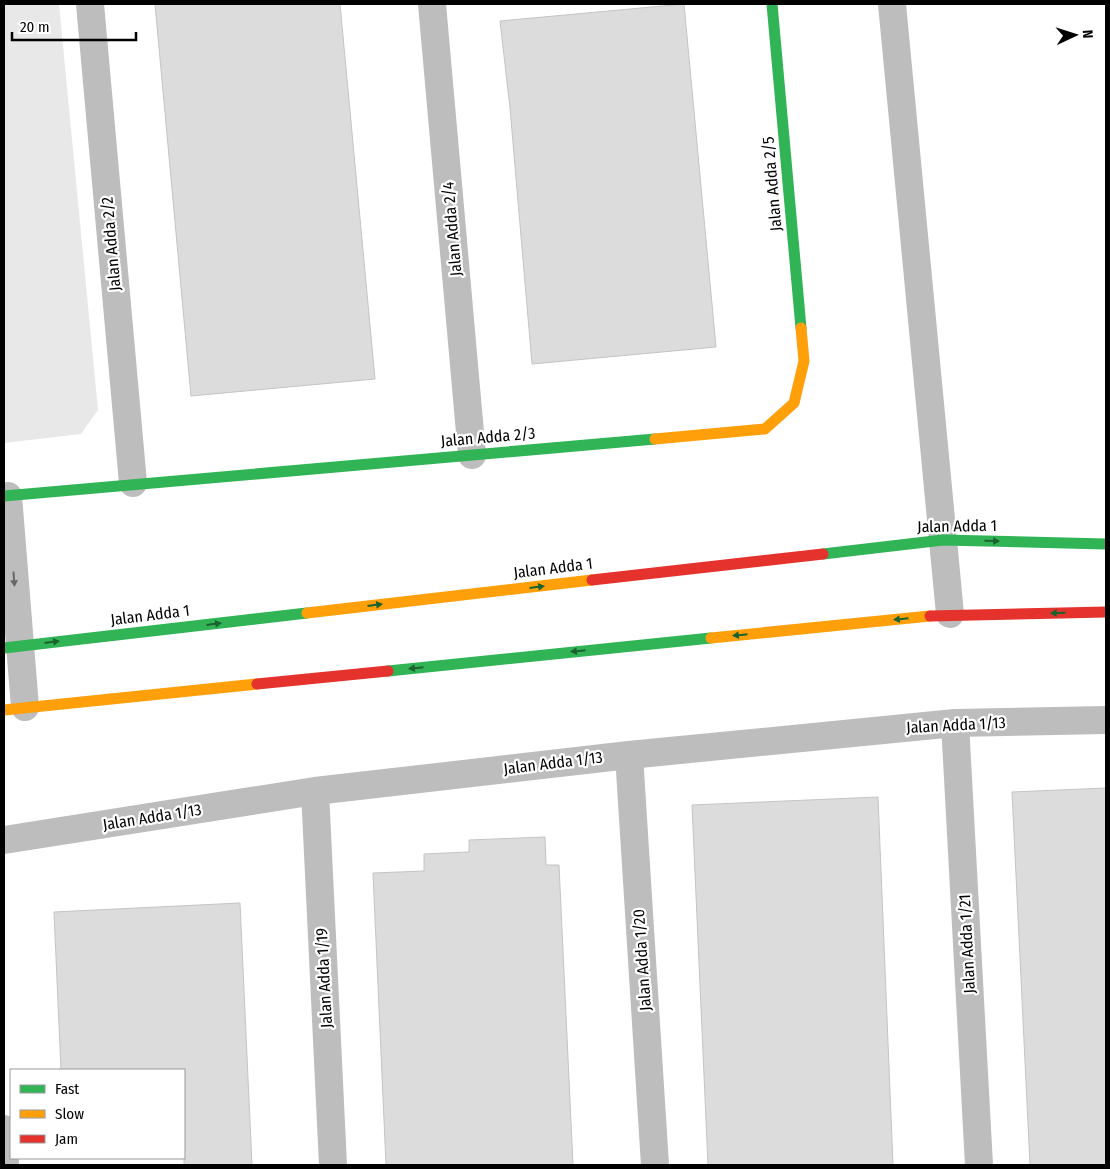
<svg xmlns="http://www.w3.org/2000/svg" width="1110" height="1169" font-family="'Fira Sans Condensed',sans-serif">
  <style>
    .green { fill: #e8e8e8 }
    .building { fill: #dcdcdc; stroke: #c4c4c4 }
    .lines { fill: none; stroke-linecap: round; stroke-linejoin: round }
    .street { stroke: #bdbdbd; stroke-width: 28 }
    .fast { stroke: #30b455; stroke-width: 11 }
    .slow { stroke: #ff9f0a; stroke-width: 11 }
    .jam { stroke: #e5322d; stroke-width: 11 }
    .oneway { fill: #1a632f }
    .oneway2 { fill: #686868 }
    .labels { text-anchor: middle; dominant-baseline: central; stroke-width: 4.5; stroke-linejoin: round; paint-order: stroke }
    .street-label { font-size: 16px; fill: #000; stroke: #fff }
  </style>
  <rect width="100%" height="100%" fill="#fff"/>
  <path class="green" d="M 4,4 L 59,4 L 98,410 L 81,434 L 4,443 Z"/>
  <path class="building" d="M 155,4 L 340,4 L 375,379 L 191,396 Z
    M 684,4 L 716,347 L 532,364 L 510,108 L 500,21 Z
    M 1106,788 L 1106,1165 L 1030,1165 L 1012,792 Z
    M 878,797 L 893,1165 L 708,1165 L 692,805 Z
    M 545,837 L 546,865 L 559,865 L 573,1165 L 386,1165 L 373,873 L 424,871 L 424,854 L 469,852 L 469,840 Z
    M 240,903 L 252,1165 L 184,1165 L 184,1070 L 61,1070 L 54,912 Z"/>
  <g class="lines">
    <path class="street" d="M 90,4 L 133,483
      M 432,4 L 472,455
      M 892,4 L 950,614
      M 8,496 L 25,707
      M 955,723 L 979,1165
      M 629,755 L 655,1165
      M 315,791 L 333,1165
      M 4,840 L 315,791 L 629,755 L 955,723 L 1106,720
      M 4,1129 L 5,1165"/>
    <path class="fast" d="M 772,4 L 801,328
      M 4,496 L 655,439
      M 823,554 L 943,540 L 1106,544
      M 4,648 L 307,613
      M 388,671 L 711,638"/>
    <path class="slow" d="M 655,439 L 765,429 L 794,403 L 804,361 L 801,328
      M 307,613 L 592,580
      M 711,638 L 930,616
      M 4,710 L 257,684"/>
    <path class="jam" d="M 592,580 L 823,554
      M 930,616 L 1106,612
      M 257,684 L 388,671"/>
  </g>
  <defs><path id="oneway-solid" d="M-6-.8H1V-3.2L6.5 0L1 3.2V.8H-6Z" transform="scale(1.25)"/></defs>
  <g class="oneway">
    <use href="#oneway-solid" transform="translate(992 541) rotate(2)"/>
    <use href="#oneway-solid" transform="translate(537 587) rotate(-7)"/>
    <use href="#oneway-solid" transform="translate(375 605) rotate(-7)"/>
    <use href="#oneway-solid" transform="translate(1058 613) rotate(179)"/>
    <use href="#oneway-solid" transform="translate(901 619) rotate(174)"/>
    <use href="#oneway-solid" transform="translate(214 624) rotate(-7)"/>
    <use href="#oneway-solid" transform="translate(740 635) rotate(174)"/>
    <use href="#oneway-solid" transform="translate(52 642) rotate(-7)"/>
    <use href="#oneway-solid" transform="translate(578 651) rotate(174)"/>
    <use href="#oneway-solid" transform="translate(416 668) rotate(174)"/>
  </g>
  <use class="oneway2" href="#oneway-solid" transform="translate(14 579) rotate(86)"/>
  <g class="labels">
    <g class="street-label">
      <text transform="translate(772 184) rotate(-95)">Jalan Adda 2/5</text>
      <text transform="translate(452 229) rotate(-95)">Jalan Adda 2/4</text>
      <text transform="translate(111 244) rotate(-95)">Jalan Adda 2/2</text>
      <text transform="translate(488 437) rotate(-5)">Jalan Adda 2/3</text>
      <text transform="translate(957 526) rotate(-1)">Jalan Adda 1</text>
      <text transform="translate(553 568) rotate(-7)">Jalan Adda 1</text>
      <text transform="translate(150 615) rotate(-7)">Jalan Adda 1</text>
      <text transform="translate(956 725) rotate(-3)">Jalan Adda 1/13</text>
      <text transform="translate(553 763) rotate(-7)">Jalan Adda 1/13</text>
      <text transform="translate(152 817) rotate(-9)">Jalan Adda 1/13</text>
      <text transform="translate(967 944) rotate(-93)">Jalan Adda 1/21</text>
      <text transform="translate(642 960) rotate(-94)">Jalan Adda 1/20</text>
      <text transform="translate(324 978) rotate(-93)">Jalan Adda 1/19</text>
    </g>
  </g>
  <rect width="1110" height="1169" fill="none" stroke="#000000" stroke-width="10"/>
  <rect x="10" y="1069" width="175" height="90" fill="#ffffff" stroke="#999999"/>
  <rect x="20" y="1085" width="25" height="8" fill="#30b455" stroke="#999999"/>
  <text x="55" y="1094" font-size="15" fill="#000000">Fast</text>
  <rect x="20" y="1110" width="25" height="8" fill="#ff9f0a" stroke="#999999"/>
  <text x="55" y="1119" font-size="15" fill="#000000">Slow</text>
  <rect x="20" y="1135" width="25" height="8" fill="#e5322d" stroke="#999999"/>
  <text x="55" y="1144" font-size="15" fill="#000000">Jam</text>
  <g transform="translate(1075 35) rotate(86)" stroke="#ffffff" stroke-width="4" paint-order="stroke">
  <path d="M0-4L9 19L0 12L-9 19Z" fill="#000000"/>
  <text y="-8" font-size="14" font-weight="bold" text-anchor="middle" fill="#000000">N</text>
  </g>
  <path d="M12 32v8h124v-8" fill="none" stroke="#000000" stroke-width="2.5"/>
  <text x="20" y="32" font-size="15" fill="#000000" stroke="#ffffff" stroke-width="4" paint-order="stroke">20 m</text>
</svg>
